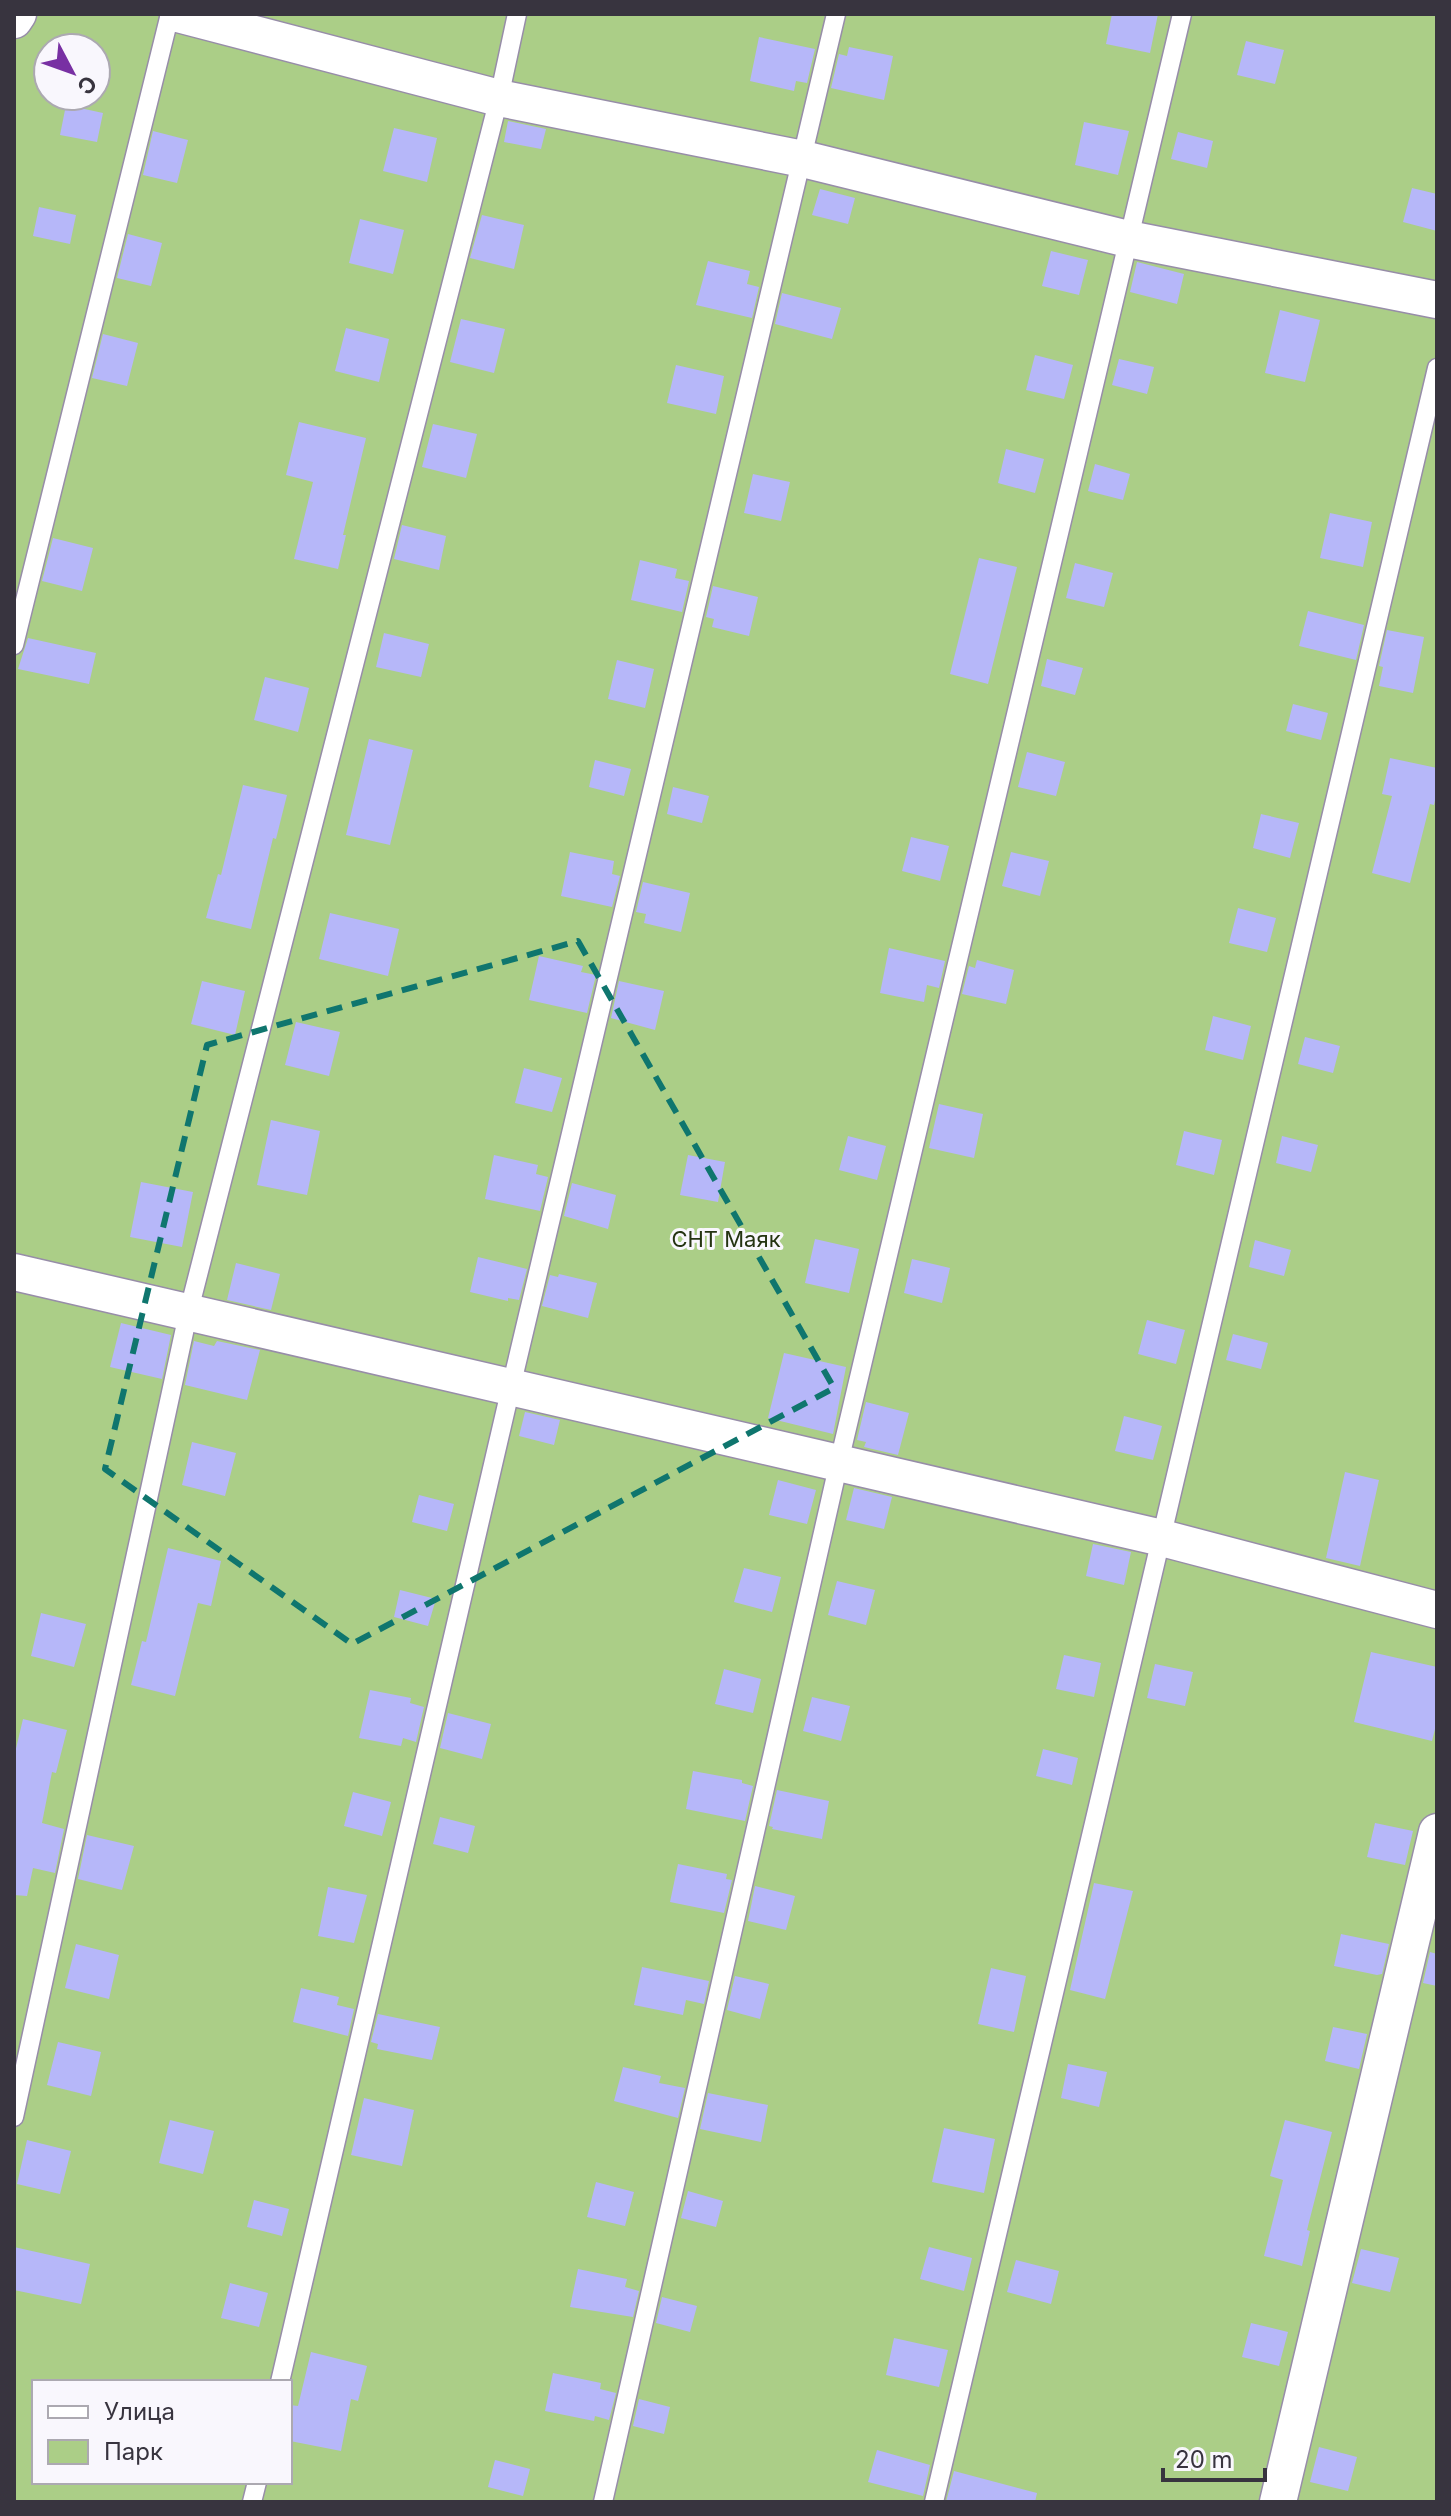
<svg xmlns="http://www.w3.org/2000/svg" width="1451" height="2516" font-family="Inter,sans-serif">
  <style>
    .green { fill: #abce87; fill-rule: evenodd }
    .building { fill: #b6b7f9 }
    .lines { fill: none; stroke-linecap: round; stroke-linejoin: round }
    .service-casing { stroke: #978da8; stroke-width: 21 }
    .minor-casing { stroke: #978da8; stroke-width: 39 }
    .service { stroke: #fff; stroke-width: 18 }
    .minor { stroke: #fff; stroke-width: 36 }
    .marked { fill: none; stroke: #0f766e; stroke-width: 6; stroke-dasharray: 16 10; stroke-linejoin: round }
    .labels { text-anchor: middle; dominant-baseline: central; stroke-width: 6; stroke-linejoin: round; paint-order: stroke }
    .park-label { font-size: 22px; fill: #253412; stroke: #f9f7fd }
  </style>
  <rect width="100%" height="100%" fill="#efe7ff"/>
  <path class="green" d="M 14,14 L 1437,14 L 1437,2502 L 14,2502 ZM 48,48 L 96,48 L 96,96 L 48,96 ZM 34,2382 L 290,2382 L 290,2482 L 34,2482 Z"/>
  <path class="building" d="M 1112,14 L 1158,14 L 1150,53 L 1106,44 Z
    M 759,37 L 815,49 L 807,83 L 796,81 L 794,91 L 750,81 Z
    M 1246,41 L 1284,50 L 1275,84 L 1237,75 Z
    M 849,47 L 893,56 L 884,100 L 831,88 L 839,54 L 847,56 Z
    M 66,105 L 103,113 L 97,142 L 60,135 Z
    M 508,121 L 546,129 L 541,149 L 504,142 Z
    M 1084,122 L 1129,131 L 1118,175 L 1075,165 Z
    M 394,128 L 437,138 L 427,182 L 383,171 Z
    M 153,131 L 188,140 L 177,183 L 143,175 Z
    M 1178,132 L 1213,141 L 1207,168 L 1171,159 Z
    M 1412,188 L 1437,194 L 1437,231 L 1403,222 Z
    M 820,189 L 855,198 L 848,224 L 812,215 Z
    M 39,207 L 76,215 L 70,244 L 33,236 Z
    M 482,215 L 524,225 L 514,269 L 470,258 Z
    M 360,219 L 404,230 L 393,274 L 349,263 Z
    M 128,234 L 162,243 L 151,286 L 117,278 Z
    M 1051,251 L 1088,260 L 1079,295 L 1042,286 Z
    M 708,261 L 750,271 L 747,284 L 759,287 L 752,318 L 696,305 Z
    M 1137,262 L 1184,274 L 1177,304 L 1130,292 Z
    M 782,293 L 841,308 L 832,339 L 775,324 Z
    M 1280,310 L 1320,320 L 1305,382 L 1265,373 Z
    M 461,319 L 505,329 L 494,373 L 450,362 Z
    M 346,328 L 389,339 L 379,382 L 335,371 Z
    M 103,334 L 138,343 L 127,386 L 92,378 Z
    M 1035,355 L 1073,365 L 1064,399 L 1026,390 Z
    M 1119,359 L 1154,367 L 1147,394 L 1112,385 Z
    M 676,365 L 724,376 L 716,414 L 667,403 Z
    M 299,422 L 366,438 L 343,535 L 346,535 L 338,569 L 294,559 L 313,482 L 286,475 Z
    M 433,424 L 477,434 L 466,478 L 422,467 Z
    M 1006,449 L 1044,459 L 1035,493 L 998,483 Z
    M 1095,464 L 1130,474 L 1123,500 L 1088,491 Z
    M 753,474 L 790,482 L 781,521 L 744,513 Z
    M 1330,513 L 1372,522 L 1363,567 L 1320,558 Z
    M 402,525 L 446,536 L 439,570 L 394,559 Z
    M 53,538 L 93,548 L 82,591 L 42,581 Z
    M 979,558 L 1017,567 L 988,684 L 950,674 Z
    M 640,560 L 677,569 L 675,578 L 689,581 L 682,612 L 631,600 Z
    M 1075,563 L 1113,573 L 1104,607 L 1066,598 Z
    M 713,586 L 758,597 L 749,636 L 712,627 L 714,619 L 706,617 Z
    M 1308,611 L 1364,625 L 1356,660 L 1299,646 Z
    M 1387,630 L 1424,637 L 1413,693 L 1379,686 L 1383,667 L 1379,666 Z
    M 384,633 L 429,644 L 421,677 L 376,667 Z
    M 28,638 L 96,653 L 89,684 L 18,669 Z
    M 1047,659 L 1083,668 L 1075,695 L 1041,686 Z
    M 617,660 L 654,669 L 645,708 L 608,699 Z
    M 265,677 L 309,688 L 298,732 L 254,720 Z
    M 1293,704 L 1328,713 L 1321,740 L 1286,731 Z
    M 369,739 L 413,750 L 390,845 L 346,835 Z
    M 1027,752 L 1065,762 L 1056,796 L 1018,787 Z
    M 1390,758 L 1437,768 L 1437,789 L 1434,805 L 1430,804 L 1410,883 L 1372,873 L 1392,796 L 1382,794 Z
    M 595,760 L 631,769 L 624,796 L 589,787 Z
    M 243,785 L 287,795 L 276,839 L 273,838 L 251,929 L 206,918 L 218,874 L 221,875 Z
    M 673,787 L 709,796 L 702,823 L 667,814 Z
    M 1261,814 L 1299,823 L 1290,858 L 1253,848 Z
    M 911,837 L 949,846 L 940,881 L 902,871 Z
    M 570,852 L 614,861 L 612,874 L 620,876 L 612,907 L 561,896 Z
    M 1011,852 L 1049,861 L 1040,896 L 1002,886 Z
    M 643,882 L 690,893 L 681,932 L 644,923 L 646,914 L 636,912 Z
    M 1238,908 L 1276,918 L 1267,952 L 1229,943 Z
    M 330,913 L 399,929 L 388,976 L 319,959 Z
    M 889,948 L 945,961 L 939,988 L 927,985 L 924,1002 L 880,993 Z
    M 539,956 L 583,966 L 581,972 L 596,975 L 587,1013 L 529,1000 Z
    M 977,960 L 1014,970 L 1006,1004 L 962,994 L 969,966 L 975,968 Z
    M 202,981 L 245,991 L 235,1035 L 191,1024 Z
    M 619,981 L 664,991 L 655,1030 L 611,1018 Z
    M 1213,1016 L 1251,1026 L 1243,1060 L 1205,1050 Z
    M 296,1022 L 340,1032 L 329,1076 L 285,1065 Z
    M 1305,1037 L 1340,1046 L 1333,1073 L 1298,1064 Z
    M 524,1068 L 562,1078 L 552,1112 L 515,1103 Z
    M 939,1104 L 983,1114 L 974,1158 L 929,1148 Z
    M 271,1120 L 320,1131 L 307,1195 L 257,1185 Z
    M 1184,1131 L 1222,1140 L 1214,1175 L 1176,1165 Z
    M 848,1136 L 886,1146 L 877,1180 L 839,1170 Z
    M 1282,1136 L 1318,1145 L 1311,1172 L 1276,1163 Z
    M 494,1155 L 538,1165 L 536,1174 L 548,1177 L 540,1211 L 485,1199 Z
    M 688,1155 L 725,1162 L 718,1202 L 680,1195 Z
    M 141,1182 L 193,1192 L 182,1247 L 130,1237 Z
    M 572,1183 L 616,1195 L 608,1229 L 564,1216 Z
    M 815,1239 L 859,1249 L 849,1293 L 805,1283 Z
    M 1255,1240 L 1291,1250 L 1284,1276 L 1249,1267 Z
    M 478,1257 L 527,1269 L 519,1300 L 508,1298 L 508,1301 L 470,1292 Z
    M 912,1259 L 950,1268 L 942,1303 L 904,1293 Z
    M 236,1263 L 280,1274 L 271,1310 L 227,1300 Z
    M 559,1274 L 597,1283 L 588,1318 L 542,1306 L 550,1275 L 558,1277 Z
    M 1147,1320 L 1185,1330 L 1176,1364 L 1138,1354 Z
    M 121,1323 L 171,1335 L 162,1379 L 110,1367 Z
    M 1233,1334 L 1268,1343 L 1261,1369 L 1226,1360 Z
    M 194,1341 L 214,1346 L 217,1341 L 260,1350 L 247,1400 L 185,1385 Z
    M 784,1353 L 846,1367 L 833,1434 L 768,1418 Z
    M 866,1402 L 909,1413 L 898,1455 L 864,1447 L 866,1442 L 857,1440 Z
    M 525,1412 L 560,1420 L 554,1445 L 519,1436 Z
    M 1124,1416 L 1162,1426 L 1153,1460 L 1115,1451 Z
    M 192,1442 L 236,1453 L 225,1496 L 182,1485 Z
    M 1345,1472 L 1379,1480 L 1360,1566 L 1326,1558 Z
    M 778,1480 L 816,1490 L 807,1524 L 769,1515 Z
    M 854,1488 L 892,1497 L 884,1529 L 846,1520 Z
    M 419,1495 L 454,1504 L 447,1531 L 412,1522 Z
    M 1093,1544 L 1131,1552 L 1124,1585 L 1086,1576 Z
    M 168,1548 L 221,1561 L 211,1606 L 198,1603 L 175,1696 L 131,1685 L 142,1641 L 146,1642 Z
    M 744,1568 L 781,1577 L 772,1612 L 734,1602 Z
    M 837,1581 L 875,1590 L 866,1625 L 828,1615 Z
    M 400,1590 L 436,1599 L 428,1626 L 394,1617 Z
    M 41,1613 L 86,1624 L 74,1667 L 31,1656 Z
    M 1371,1652 L 1437,1667 L 1437,1721 L 1432,1741 L 1354,1722 Z
    M 1064,1655 L 1101,1663 L 1094,1697 L 1056,1689 Z
    M 1155,1664 L 1193,1672 L 1185,1706 L 1147,1698 Z
    M 724,1669 L 761,1679 L 753,1713 L 715,1704 Z
    M 370,1690 L 411,1698 L 410,1703 L 424,1707 L 416,1742 L 403,1738 L 401,1746 L 359,1738 Z
    M 812,1697 L 850,1706 L 841,1741 L 803,1731 Z
    M 448,1713 L 491,1724 L 482,1759 L 440,1748 Z
    M 23,1719 L 67,1730 L 56,1773 L 52,1772 L 42,1823 L 64,1829 L 55,1873 L 33,1868 L 27,1896 L 14,1895 L 14,1757 Z
    M 1043,1749 L 1078,1758 L 1072,1785 L 1036,1776 Z
    M 693,1771 L 742,1780 L 742,1783 L 753,1786 L 745,1821 L 686,1809 Z
    M 777,1790 L 829,1801 L 822,1839 L 772,1829 L 773,1827 L 769,1826 Z
    M 353,1792 L 391,1802 L 382,1836 L 344,1826 Z
    M 440,1817 L 475,1826 L 468,1853 L 433,1844 Z
    M 1375,1823 L 1413,1831 L 1405,1865 L 1367,1857 Z
    M 87,1835 L 134,1846 L 122,1890 L 78,1879 Z
    M 678,1864 L 727,1874 L 726,1879 L 732,1880 L 724,1913 L 670,1902 Z
    M 1094,1883 L 1133,1891 L 1105,1999 L 1070,1990 Z
    M 755,1886 L 795,1896 L 786,1930 L 748,1921 Z
    M 328,1887 L 367,1895 L 354,1943 L 318,1936 Z
    M 1341,1934 L 1389,1944 L 1382,1974 L 1377,1975 L 1334,1966 Z
    M 76,1944 L 119,1955 L 109,1999 L 65,1988 Z
    M 1430,1952 L 1437,1954 L 1437,1986 L 1423,1983 Z
    M 642,1967 L 709,1981 L 704,2004 L 686,2000 L 683,2015 L 634,2005 Z
    M 991,1968 L 1026,1976 L 1014,2032 L 978,2024 Z
    M 735,1976 L 769,1984 L 760,2019 L 727,2010 Z
    M 301,1988 L 339,1997 L 337,2005 L 354,2009 L 348,2036 L 293,2022 Z
    M 378,2014 L 440,2027 L 432,2060 L 377,2049 L 378,2044 L 371,2042 Z
    M 1333,2027 L 1367,2034 L 1359,2069 L 1325,2061 Z
    M 58,2042 L 101,2052 L 91,2096 L 47,2085 Z
    M 1068,2064 L 1107,2072 L 1099,2107 L 1061,2098 Z
    M 623,2067 L 661,2076 L 659,2083 L 685,2088 L 678,2118 L 614,2101 Z
    M 708,2093 L 768,2105 L 761,2142 L 700,2129 Z
    M 364,2098 L 414,2110 L 402,2166 L 351,2155 Z
    M 170,2120 L 214,2131 L 203,2174 L 159,2163 Z
    M 1285,2120 L 1332,2132 L 1307,2230 L 1310,2231 L 1302,2266 L 1264,2256 L 1283,2180 L 1270,2176 Z
    M 944,2128 L 995,2139 L 984,2193 L 932,2182 Z
    M 27,2140 L 71,2151 L 60,2194 L 17,2184 Z
    M 596,2182 L 634,2192 L 625,2226 L 587,2217 Z
    M 688,2191 L 723,2201 L 716,2227 L 681,2218 Z
    M 254,2200 L 289,2209 L 282,2236 L 247,2227 Z
    M 14,2247 L 90,2264 L 81,2304 L 14,2290 Z
    M 929,2247 L 972,2258 L 964,2291 L 920,2279 Z
    M 1361,2249 L 1399,2258 L 1390,2292 L 1352,2283 Z
    M 1016,2260 L 1059,2271 L 1051,2304 L 1007,2292 Z
    M 578,2269 L 627,2279 L 625,2287 L 639,2291 L 633,2317 L 570,2307 Z
    M 230,2283 L 268,2293 L 259,2327 L 221,2318 Z
    M 662,2297 L 697,2306 L 690,2332 L 656,2323 Z
    M 1251,2323 L 1288,2332 L 1279,2366 L 1242,2357 Z
    M 894,2338 L 948,2350 L 939,2387 L 886,2375 Z
    M 311,2352 L 367,2366 L 358,2401 L 351,2399 L 341,2451 L 290,2441 L 290,2405 L 298,2406 Z
    M 553,2373 L 601,2383 L 600,2389 L 616,2393 L 609,2420 L 595,2416 L 594,2421 L 545,2411 Z
    M 639,2399 L 670,2407 L 664,2434 L 633,2426 Z
    M 1319,2447 L 1357,2457 L 1348,2491 L 1310,2482 Z
    M 877,2450 L 930,2465 L 923,2496 L 868,2482 Z
    M 495,2460 L 530,2469 L 523,2496 L 488,2487 Z
    M 954,2471 L 1037,2493 L 1035,2502 L 946,2502 Z"/>
  <g class="lines">
    <g class="service-casing">
      <path id="service" d="M 14,645 L 170,14
        M 14,2117 L 188,1314 L 499,98 L 517,14
        M 280,2382 L 511,1387 L 836,14
        M 252,2502 L 257,2482
        M 603,2502 L 839,1462 L 1182,14
        M 934,2502 L 1437,368"/>
    </g>
    <g class="minor-casing">
      <path id="minor" d="M 178,14 L 499,98 L 803,159 L 1128,239 L 1437,300
        M 14,20 L 18,14
        M 14,1272 L 1162,1538 L 1437,1610
        M 1278,2502 L 1437,1832"/>
    </g>
    <use href="#service" class="service"/>
    <use href="#minor" class="minor"/>
  </g>
  <path class="marked" d="M 578,941 L 834,1388 L 352,1644 L 105,1469 L 207,1045 Z"/>
  <g class="labels">
    <g class="park-label">
      <text x="726" y="1239">СНТ Маяк</text>
    </g>
  </g>
  <rect width="1451" height="2516" fill="none" stroke="#38343f" stroke-width="32"/>
  <rect x="32" y="2380" width="260" height="104" fill="#f9f7fd" stroke="#aca9b1" stroke-width="2"/>
  <rect x="48" y="2406" width="40" height="12" fill="#ffffff" stroke="#aca9b1" stroke-width="2"/>
  <text x="104" y="2420" font-size="24" fill="#38343f">Улица</text>
  <rect x="48" y="2440" width="40" height="24" fill="#abce87" stroke="#aca9b1" stroke-width="2"/>
  <text x="104" y="2460" font-size="24" fill="#38343f">Парк</text>
  <g transform="translate(72 72) rotate(131)"><circle r="38" fill="#f9f7fd" stroke="#aca9b1" stroke-width="2"/>
  <path d="M0-6L14 30L0 20L-14 30Z" fill="#7830a3"/>
  <text y="-12" font-size="22" font-weight="bold" text-anchor="middle" fill="#38343f">С</text>
  </g>
  <path d="M1163 2468v12h102v-12" fill="none" stroke="#38343f" stroke-width="4"/>
  <text x="1175" y="2468" font-size="24" fill="#38343f" stroke="#f9f7fd" stroke-width="6" paint-order="stroke">20 m</text>
</svg>
